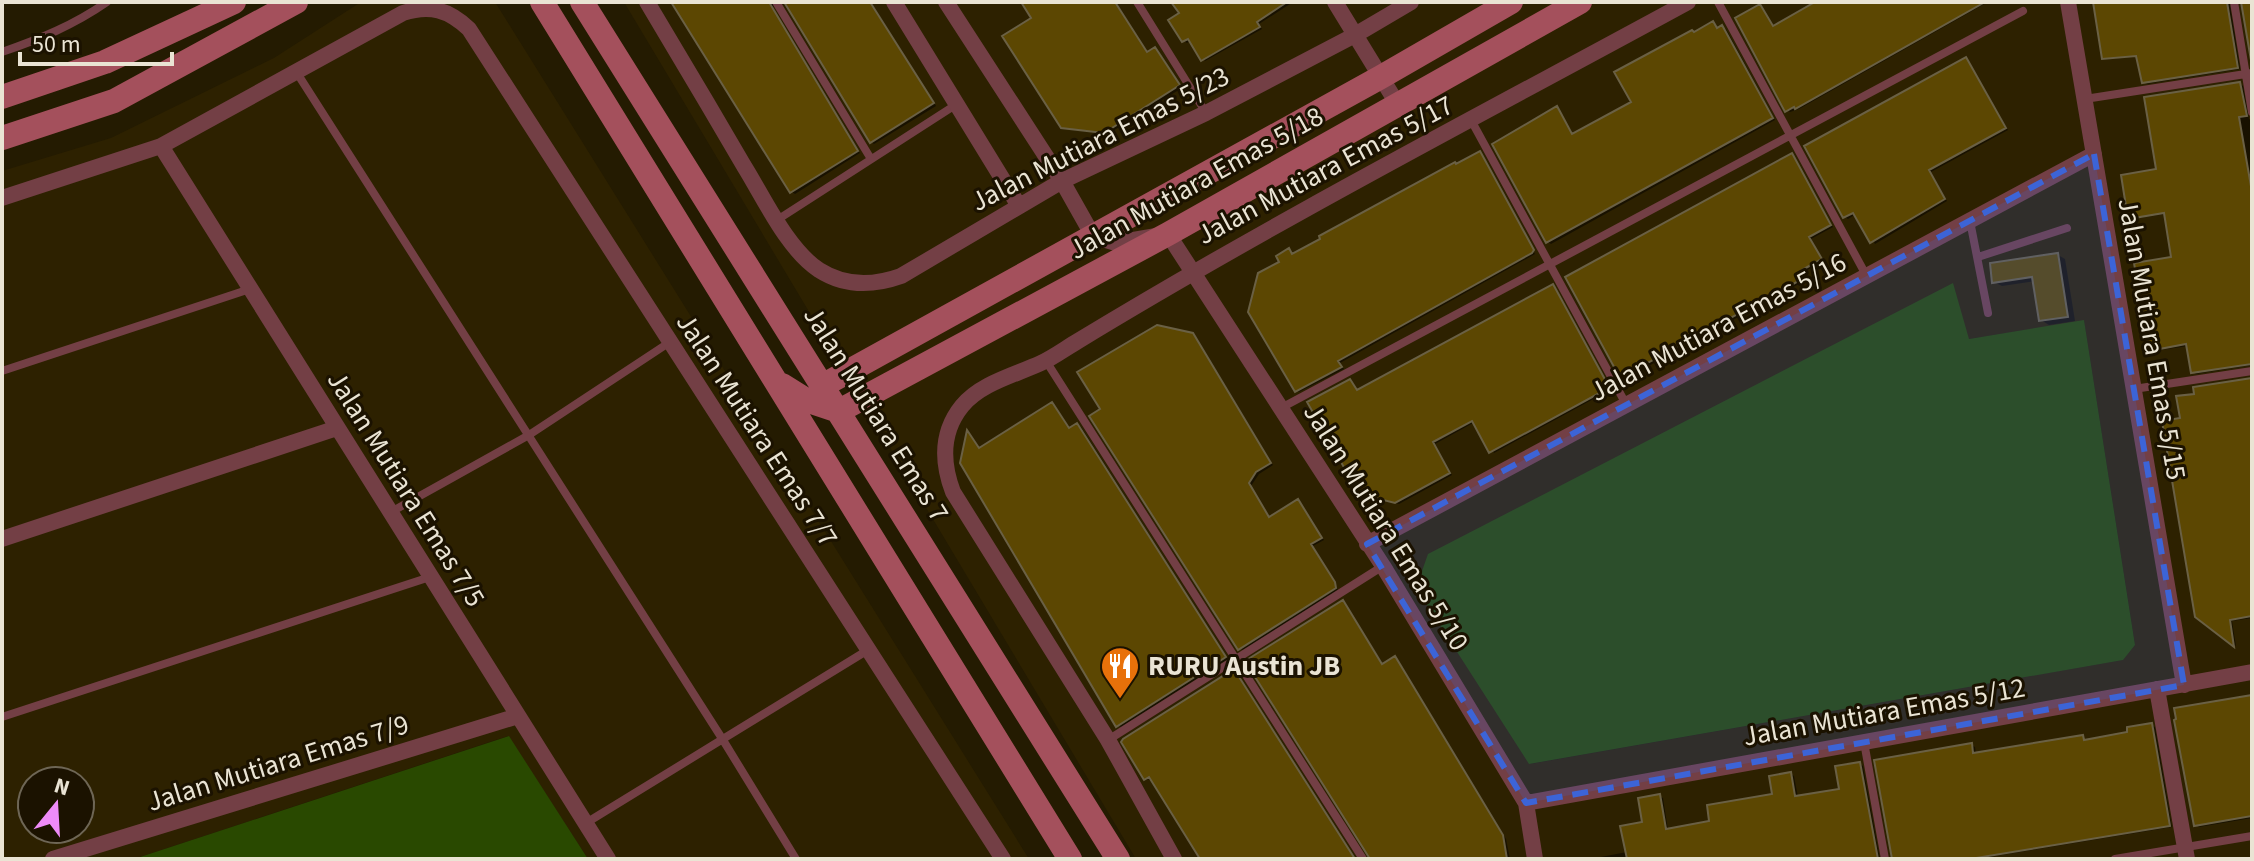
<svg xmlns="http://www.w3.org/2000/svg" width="2254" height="861" font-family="'Source Sans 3',sans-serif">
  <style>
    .built { fill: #2d2100; fill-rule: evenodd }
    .forest { fill: #294900 }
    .shadow { fill: #0007 }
    .building { fill: #5c4702; stroke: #6a6044; stroke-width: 2 }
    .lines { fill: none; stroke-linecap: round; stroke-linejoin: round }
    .lane { stroke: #733f45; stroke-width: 8 }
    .street { stroke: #733f45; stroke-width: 16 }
    .secondary { stroke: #a4505c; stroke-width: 24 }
    .marked { fill: #3c64d7; fill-opacity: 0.2; stroke: #3c64d7; stroke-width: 6; stroke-dasharray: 16 10; stroke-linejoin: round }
    .labels { text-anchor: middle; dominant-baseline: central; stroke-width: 6; stroke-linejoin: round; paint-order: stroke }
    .street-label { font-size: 28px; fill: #eae4d4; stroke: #1b1200 }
    .poi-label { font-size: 28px; font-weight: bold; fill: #eae4d4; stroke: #1b1200; text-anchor: start }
  </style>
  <rect width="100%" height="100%" fill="#241b01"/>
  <path class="built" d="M 361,2 L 495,2 L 1029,859 L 588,859 L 508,736 L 134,859 L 2,859 L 2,171 L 111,138 L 274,58 ZM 32,781 L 80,781 L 80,829 L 32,829 Z
    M 624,2 L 2252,2 L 2252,859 L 1136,859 ZM 2084,321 L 2135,645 L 2122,660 L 1530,764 L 1969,339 Z"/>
  <path class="forest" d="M 1953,283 L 1969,339 L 2084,320 L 2135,645 L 2123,660 L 1529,764 L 1416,588 L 1428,554 Z
    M 509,736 L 588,859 L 134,859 Z"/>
  <path class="shadow" d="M 673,2 L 774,2 L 773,9 L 860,153 L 795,194 L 792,192 Z
    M 787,2 L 871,2 L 936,106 L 874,144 L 871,142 Z
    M 1023,2 L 1116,2 L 1148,53 L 1155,49 L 1158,51 L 1182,88 L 1108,134 L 1066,129 L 1034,19 Z
    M 1174,2 L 1293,2 L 1259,24 L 1262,29 L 1205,61 L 1191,40 L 1187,43 L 1184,41 L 1181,14 Z
    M 1819,2 L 1988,2 L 1799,109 L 1790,112 L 1787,110 L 1760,6 L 1774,27 Z
    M 2095,2 L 2232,2 L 2230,5 L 2240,69 L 2147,84 L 2144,82 L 2138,56 L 2108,59 L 2104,57 Z
    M 1713,24 L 1718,29 L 1722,27 L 1726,29 L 1775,120 L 1551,244 L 1548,242 L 1557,108 L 1574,135 L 1634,102 Z
    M 1966,59 L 2008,130 L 1931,172 L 1947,201 L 1875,244 L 1856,214 L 1848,219 L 1845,217 Z
    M 2240,84 L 2243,86 L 2249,119 L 2252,121 L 2252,365 L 2196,374 L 2193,372 L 2188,346 L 2154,351 L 2150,349 L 2173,258 L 2166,214 L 2133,219 L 2130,217 L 2158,171 Z
    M 1480,153 L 1535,254 L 1340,363 L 1344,369 L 1299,392 L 1296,390 L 1281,262 L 1289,250 L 1294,255 Z
    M 1792,155 L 1833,227 L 1811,239 L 1823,261 L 1804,272 L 1808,279 L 1625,379 L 1621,377 Z
    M 2058,255 L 2065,259 L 2075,321 L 2049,325 L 2041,320 L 2035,281 L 2002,286 L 1994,282 Z
    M 1553,286 L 1610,390 L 1494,453 L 1475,422 L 1435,444 L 1452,475 L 1399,504 L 1364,495 L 1350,381 L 1358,391 Z
    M 1193,335 L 1197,338 L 1273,465 L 1259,474 L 1251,486 L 1270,518 L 1298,502 L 1301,504 L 1324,540 L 1313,546 L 1338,590 L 1243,650 L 1239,648 Z
    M 2252,380 L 2252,618 L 2232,621 L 2236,646 L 2197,616 L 2182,420 Z
    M 1052,404 L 1071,429 L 1077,425 L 1081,427 L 1228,659 L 1121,727 L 1117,725 L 969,433 L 981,450 Z
    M 1343,602 L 1384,665 L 1395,658 L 1398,660 L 1506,839 L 1510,859 L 1370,859 Z
    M 1234,671 L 1237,673 L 1355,859 L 1204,859 L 1152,778 L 1149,780 L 1146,778 Z
    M 2252,697 L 2252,818 L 2199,827 L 2196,824 L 2178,721 Z
    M 2151,725 L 2155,727 L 2172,827 L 1978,859 L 1893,859 L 1971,745 L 1975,747 L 1976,754 L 2082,737 L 2086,741 L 2130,734 Z
    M 1860,764 L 1863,766 L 1880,859 L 1590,859 L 1627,852 L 1659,796 L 1663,798 L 1668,830 L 1712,823 L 1775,795 L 1791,774 L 1794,776 L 1798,797 L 1841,790 Z"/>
  <path class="building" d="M 671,2 L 769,2 L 858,151 L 790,193 Z
    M 784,2 L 870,2 L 934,103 L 870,143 Z
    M 1021,2 L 1115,2 L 1147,52 L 1155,47 L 1180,85 L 1104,133 L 1061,128 L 1002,36 L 1031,18 Z
    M 1171,2 L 1287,2 L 1257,22 L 1260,27 L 1201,61 L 1188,39 L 1182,42 L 1168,20 L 1179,13 Z
    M 1815,2 L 1985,2 L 1795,109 L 1794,107 L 1785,112 L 1735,18 L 1760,4 L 1773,26 Z
    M 2093,2 L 2227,2 L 2238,68 L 2142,83 L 2136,56 L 2102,59 Z
    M 2241,2 L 2252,2 L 2252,66 Z
    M 1713,21 L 1717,28 L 1722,25 L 1773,118 L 1546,243 L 1492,144 L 1557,106 L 1572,134 L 1631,102 L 1614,72 L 1692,30 L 1694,32 Z
    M 1966,57 L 2006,128 L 1929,170 L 1945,199 L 1870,243 L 1853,213 L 1843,218 L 1804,146 Z
    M 2240,82 L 2247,116 L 2239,117 L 2252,192 L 2252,364 L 2191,373 L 2186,344 L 2149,351 L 2134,263 L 2171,257 L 2164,213 L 2128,219 L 2121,175 L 2156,169 L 2144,97 Z
    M 1480,151 L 1534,250 L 1532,253 L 1338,361 L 1342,367 L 1295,392 L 1248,312 L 1258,273 L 1279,262 L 1276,256 L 1289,248 L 1292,254 L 1320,239 L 1319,236 L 1455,162 L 1456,164 Z
    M 1792,153 L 1831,225 L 1809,237 L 1822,259 L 1802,270 L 1806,277 L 1620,378 L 1565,277 Z
    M 2058,253 L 2068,317 L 2039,321 L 2032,277 L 1992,283 L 1990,263 Z
    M 1553,284 L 1608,385 L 1607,389 L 1489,453 L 1472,421 L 1433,442 L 1450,473 L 1395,503 L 1359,494 L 1307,402 L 1350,379 L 1357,390 Z
    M 1157,325 L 1193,333 L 1271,463 L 1256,472 L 1249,483 L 1269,517 L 1298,499 L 1322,538 L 1311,544 L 1335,582 L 1336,588 L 1238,650 L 1089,416 L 1100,409 L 1077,372 Z
    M 2252,378 L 2252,616 L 2230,620 L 2234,647 L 2195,617 L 2162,421 L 2180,418 L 2176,396 L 2194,394 L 2193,387 Z
    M 1052,402 L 1069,428 L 1077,423 L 1226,657 L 1116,727 L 960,463 L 967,430 L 979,448 Z
    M 1343,600 L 1382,664 L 1395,656 L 1503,835 L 1507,859 L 1370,859 L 1245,661 Z
    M 1234,669 L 1355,859 L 1200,859 L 1149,777 L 1144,780 L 1121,742 L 1123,739 Z
    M 2252,695 L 2252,816 L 2194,826 L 2174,720 L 2176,719 L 2174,708 Z
    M 2152,723 L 2170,826 L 1970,859 L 1892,859 L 1874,760 L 1972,743 L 1973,753 L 2083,735 L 2084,740 L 2127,732 L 2127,727 Z
    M 1860,762 L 1878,859 L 1627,859 L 1620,826 L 1642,822 L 1638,798 L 1660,794 L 1666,829 L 1709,821 L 1707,805 L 1772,794 L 1769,776 L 1791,772 L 1795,796 L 1839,789 L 1835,766 Z"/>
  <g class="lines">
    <path class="lane" d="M 776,2 L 871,159
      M 1137,2 L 1206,113
      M 1718,2 L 1866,275
      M 2234,2 L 2252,112
      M 2,52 C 40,39 74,25 107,2
      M 297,73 L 723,740 L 796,859
      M 2085,99 L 2252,73
      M 1471,120 L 1627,406
      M 777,220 L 957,104
      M 1970,221 L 1988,313
      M 1978,257 L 2067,228
      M 1046,361 L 1363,859
      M 2,371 L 250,289
      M 2134,389 L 2252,371
      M 1281,408 L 2023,11
      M 391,512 L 529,435 L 670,342
      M 2,717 L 430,577
      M 1108,740 L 1383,566
      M 1864,742 L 1885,859
      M 586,823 L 868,650
      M 2115,859 L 2252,836"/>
    <path class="street" d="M 647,2 C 680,57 712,111 744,166 C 764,198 787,249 819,270 C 844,286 873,286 901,276 L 1062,181 L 1206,113 L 1355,35 L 1411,2
      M 894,2 L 1019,206
      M 946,2 L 1062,181 L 1093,236 L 1116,243 L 1168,234 L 1383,566 L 1526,803 L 1535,859
      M 1335,2 L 1398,105
      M 2068,2 L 2184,685
      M 161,146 L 608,859
      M 2,198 L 161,146 L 403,13 C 430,4 449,10 469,29 L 1003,859
      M 2,539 L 337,428
      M 1367,544 L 2094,154
      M 2157,689 L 2187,859
      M 1526,803 L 2252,672
      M 53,859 L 518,716
      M 1174,859 L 1108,740 L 953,492 C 942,463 941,432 962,406 C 981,383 1015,375 1041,363 C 1054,357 1066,348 1078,341 C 1277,220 1484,113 1688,2"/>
    <path class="secondary" d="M 542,2 L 1070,859
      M 582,2 L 1118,859
      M 2,97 L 105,62 L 234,2
      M 2,138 L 114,101 L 296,2
      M 782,385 L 806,400 L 839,411 L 1168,234 L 1580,2
      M 820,399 L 822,386 L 1381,77 L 1511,2"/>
  </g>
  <path class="marked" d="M 2094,154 L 2184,685 L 1526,803 L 1367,544 Z"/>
  <defs>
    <g id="restaurant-pin" transform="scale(2)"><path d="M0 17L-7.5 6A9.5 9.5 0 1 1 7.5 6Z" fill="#e8710a" stroke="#1b1200"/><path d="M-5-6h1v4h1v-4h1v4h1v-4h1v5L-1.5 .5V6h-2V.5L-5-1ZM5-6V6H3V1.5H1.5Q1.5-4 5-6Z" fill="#fff"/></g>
  </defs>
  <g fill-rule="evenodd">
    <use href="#restaurant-pin" x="1120" y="666"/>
  </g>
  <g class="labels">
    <g class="street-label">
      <text transform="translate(1100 139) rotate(-27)">Jalan Mutiara Emas 5/23</text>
      <text transform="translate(1325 170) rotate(-28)">Jalan Mutiara Emas 5/17</text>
      <text transform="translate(1196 183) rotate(-29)">Jalan Mutiara Emas 5/18</text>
      <text transform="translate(1718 327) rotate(-28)">Jalan Mutiara Emas 5/16</text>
      <text transform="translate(2152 339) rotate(80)">Jalan Mutiara Emas 5/15</text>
      <text transform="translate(876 414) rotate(58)">Jalan Mutiara Emas 7</text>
      <text transform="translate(757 430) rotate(57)">Jalan Mutiara Emas 7/7</text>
      <text transform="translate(406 489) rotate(58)">Jalan Mutiara Emas 7/5</text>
      <text transform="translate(1386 527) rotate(58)">Jalan Mutiara Emas 5/10</text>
      <text transform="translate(1884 712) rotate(-10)">Jalan Mutiara Emas 5/12</text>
      <text transform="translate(278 763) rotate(-17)">Jalan Mutiara Emas 7/9</text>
    </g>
    <g class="poi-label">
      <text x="1148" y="666">RURU Austin JB</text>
    </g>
  </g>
  <rect width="2254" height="861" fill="none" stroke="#eae4d4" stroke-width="8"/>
  <g transform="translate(56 805) rotate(18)"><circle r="38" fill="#1b1200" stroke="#6e6655" stroke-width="2"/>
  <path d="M0-6L14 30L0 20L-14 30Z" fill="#ee8bf8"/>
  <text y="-12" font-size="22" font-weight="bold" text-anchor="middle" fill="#eae4d4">N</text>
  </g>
  <path d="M20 52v12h152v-12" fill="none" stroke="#eae4d4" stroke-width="4"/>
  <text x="32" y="52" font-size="24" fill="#eae4d4" stroke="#1b1200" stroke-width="6" paint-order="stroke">50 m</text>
</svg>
